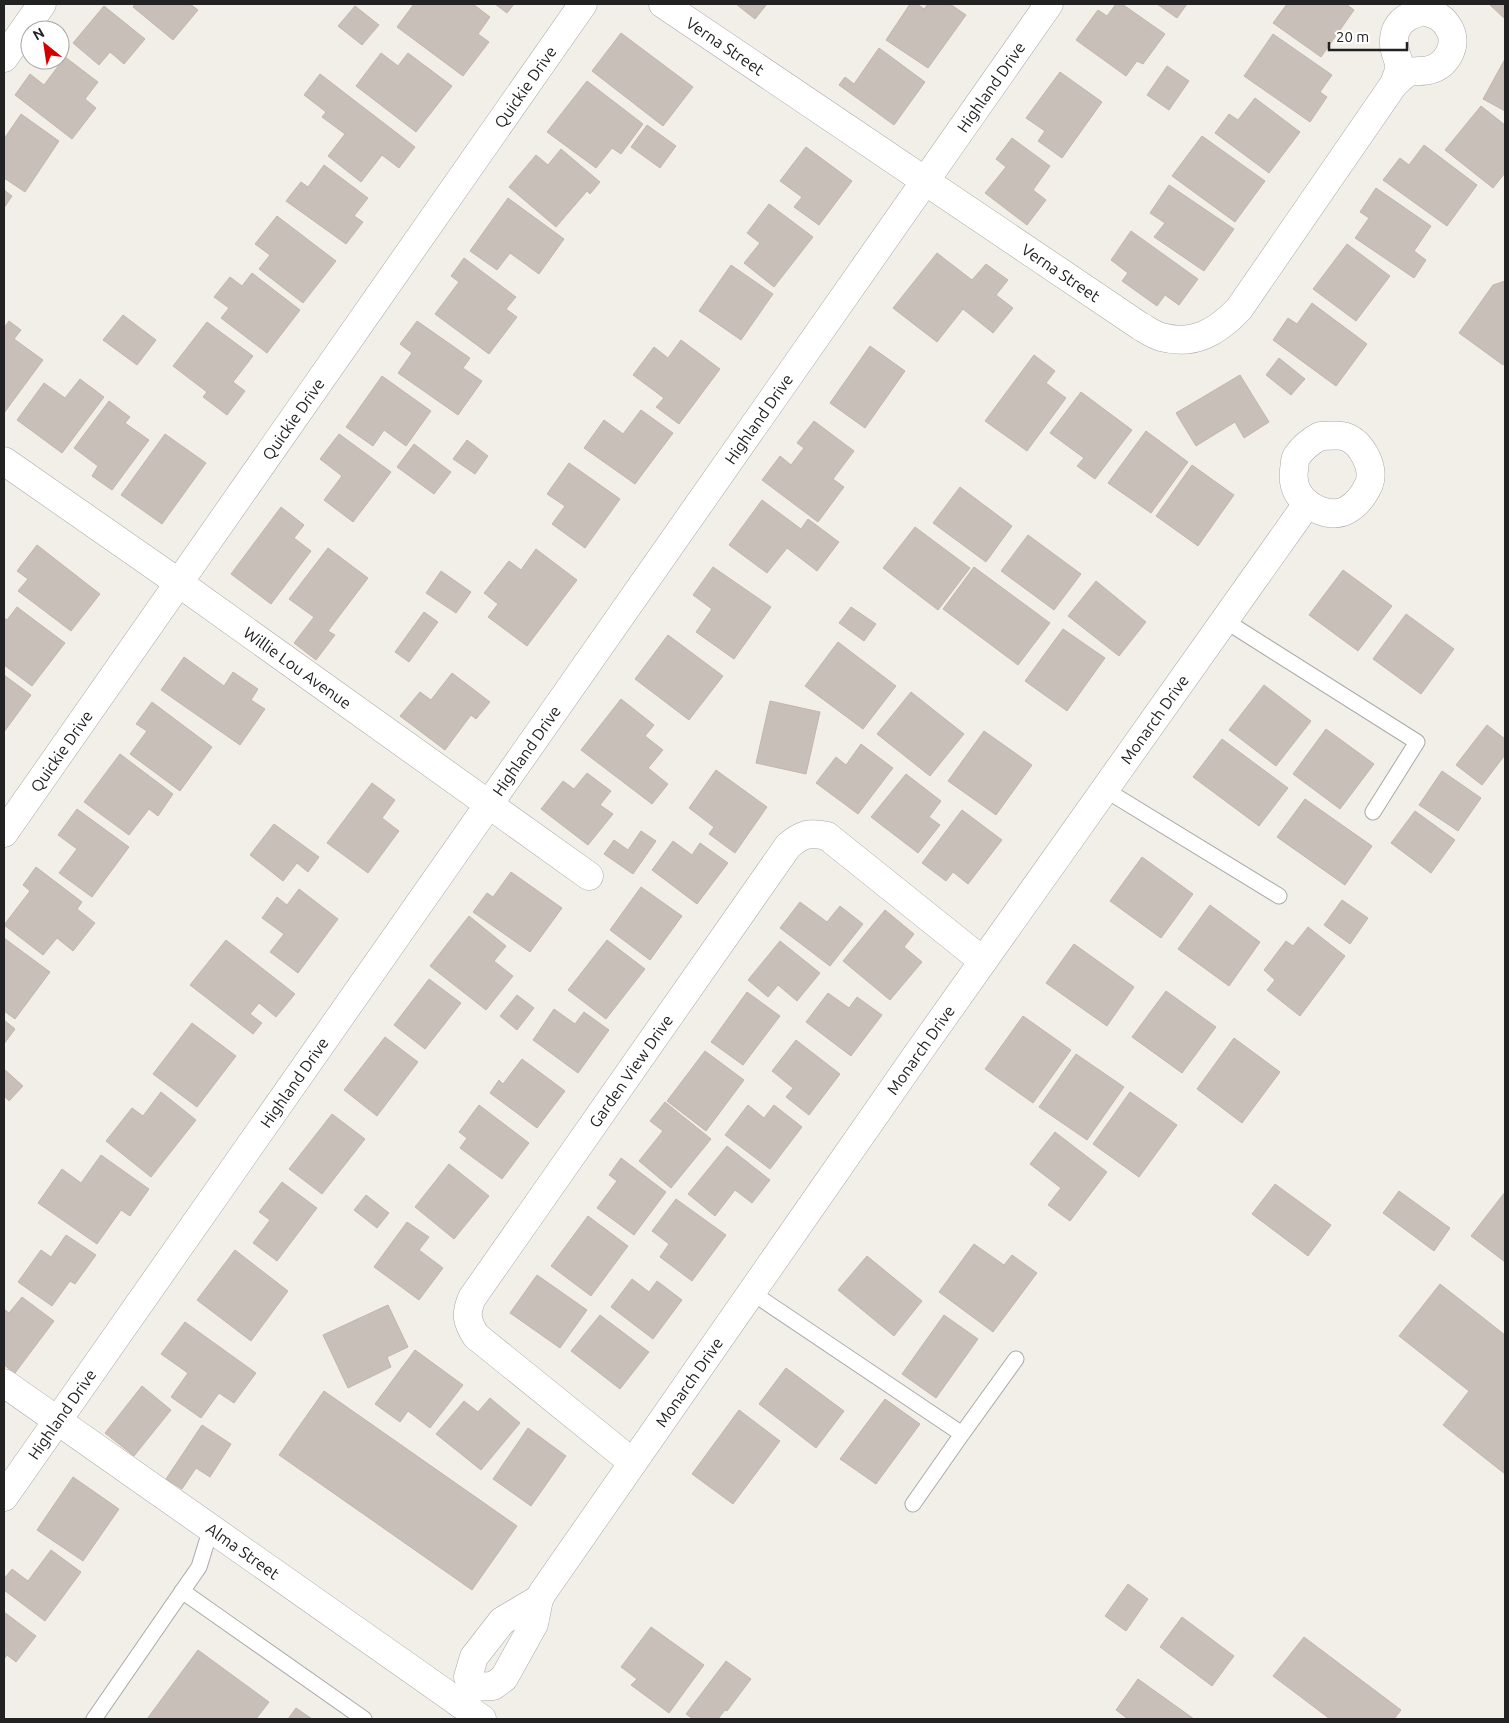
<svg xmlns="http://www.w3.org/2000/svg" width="1509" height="1723" font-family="Ubuntu,sans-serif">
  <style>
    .building { fill: #c7bfb8; stroke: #c4b6ab }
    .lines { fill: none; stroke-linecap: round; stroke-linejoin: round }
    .service-casing { stroke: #a9a9a9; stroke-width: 17 }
    .minor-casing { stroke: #a9a9a9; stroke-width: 29 }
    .tertiary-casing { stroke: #a9a9a9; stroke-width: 29 }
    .service { stroke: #fff; stroke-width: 15 }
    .minor { stroke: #fff; stroke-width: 28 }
    .tertiary { stroke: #fff; stroke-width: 28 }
    .labels { text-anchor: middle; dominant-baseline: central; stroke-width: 4; stroke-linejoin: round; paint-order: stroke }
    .street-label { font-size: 16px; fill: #222; stroke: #fff }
  </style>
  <rect width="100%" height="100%" fill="#f2efe9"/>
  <path class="building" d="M 135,4 L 190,4 L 198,10 L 173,40 L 133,7 Z
    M 414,4 L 473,4 L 490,17 L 478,34 L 489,42 L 463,76 L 397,27 Z
    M 495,4 L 514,4 L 507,13 Z
    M 736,4 L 767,4 L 755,19 Z
    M 910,4 L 917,4 L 924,9 L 928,4 L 950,4 L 966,15 L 928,68 L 886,40 Z
    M 1116,4 L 1122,4 L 1165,34 L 1143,64 L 1137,61 L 1126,76 L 1076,40 L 1098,10 L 1107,16 Z
    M 1157,4 L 1187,4 L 1177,18 Z
    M 1287,4 L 1346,4 L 1354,10 L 1321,57 L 1273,23 Z
    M 1489,4 L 1505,4 L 1505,19 Z
    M 104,6 L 145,39 L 124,64 L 110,52 L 99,65 L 73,43 Z
    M 355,6 L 379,25 L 362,45 L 338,26 Z
    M 621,33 L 693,87 L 663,126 L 592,71 Z
    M 1273,34 L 1332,75 L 1320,92 L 1327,97 L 1310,122 L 1244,76 Z
    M 879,48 L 925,82 L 894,125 L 839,85 L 845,77 L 854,84 Z
    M 381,53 L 398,66 L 408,53 L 452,86 L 416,132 L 356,86 Z
    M 65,57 L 98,82 L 85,99 L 96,108 L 72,139 L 15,95 L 30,74 L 44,85 Z
    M 1505,59 L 1505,111 L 1483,99 Z
    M 1167,66 L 1189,81 L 1169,110 L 1147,95 Z
    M 1060,72 L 1102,102 L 1062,158 L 1038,141 L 1045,131 L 1026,118 Z
    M 320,74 L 415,147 L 399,168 L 382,155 L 361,182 L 328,156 L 345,134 L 322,117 L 326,112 L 304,95 Z
    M 587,81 L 643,124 L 621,154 L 612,148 L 596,168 L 547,132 Z
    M 1255,98 L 1300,132 L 1269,173 L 1215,133 L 1229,114 L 1238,120 Z
    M 1481,106 L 1505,125 L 1505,173 L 1493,188 L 1445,150 Z
    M 21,114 L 59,141 L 25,192 L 4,178 L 4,139 Z
    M 647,125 L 676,146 L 660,168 L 631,147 Z
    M 1202,136 L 1265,181 L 1235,222 L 1172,176 Z
    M 1012,138 L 1050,166 L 1033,190 L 1046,200 L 1027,225 L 985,193 L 1006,167 L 996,159 Z
    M 1424,145 L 1477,185 L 1447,226 L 1383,180 L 1400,158 L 1409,165 Z
    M 806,147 L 852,181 L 819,225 L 794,207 L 802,197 L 780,181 Z
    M 561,149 L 600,182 L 590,194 L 587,191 L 556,227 L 509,187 L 536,155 L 548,165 Z
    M 324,165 L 368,198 L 354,216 L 363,222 L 346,244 L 286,201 L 301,182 L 308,187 Z
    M 1169,185 L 1234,229 L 1204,271 L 1154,237 L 1165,223 L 1150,213 Z
    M 1376,188 L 1431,226 L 1414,251 L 1426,260 L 1414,278 L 1355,238 L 1369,218 L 1360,212 Z
    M 4,190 L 12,196 L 4,208 Z
    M 508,198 L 564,239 L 539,274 L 510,253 L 497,270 L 470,251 Z
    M 769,204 L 813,237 L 774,287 L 744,263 L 760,243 L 747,233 Z
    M 277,216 L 336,261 L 303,303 L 259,269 L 270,255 L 255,244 Z
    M 1131,231 L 1198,279 L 1179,305 L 1165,295 L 1157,306 L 1122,281 L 1128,273 L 1111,260 Z
    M 1347,244 L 1390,276 L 1356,321 L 1313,289 Z
    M 937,253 L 972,280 L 986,264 L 1008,280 L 996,295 L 1013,308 L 993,333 L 963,309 L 937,342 L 893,308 Z
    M 464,258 L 516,297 L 506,309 L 517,317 L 489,354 L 435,314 L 459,282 L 451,276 Z
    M 731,265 L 773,294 L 741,340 L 699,311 Z
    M 252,273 L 300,310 L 267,353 L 221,318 L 229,308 L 214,297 L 230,277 L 242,286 Z
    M 1505,281 L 1505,363 L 1503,365 L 1459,333 L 1493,285 Z
    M 1312,303 L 1367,344 L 1336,386 L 1273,340 L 1288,318 L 1297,324 Z
    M 123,315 L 156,340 L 137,365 L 103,340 Z
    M 9,321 L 21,330 L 14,339 L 43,360 L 4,413 L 4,328 Z
    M 417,321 L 470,358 L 463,368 L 482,381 L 458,415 L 398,373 L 412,353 L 400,344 Z
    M 207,322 L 253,356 L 233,382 L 245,391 L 227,415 L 203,397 L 207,392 L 173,366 Z
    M 681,340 L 720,369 L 679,424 L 656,407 L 664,398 L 633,375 L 654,347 L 668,358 Z
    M 870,346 L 905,371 L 865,428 L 830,403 Z
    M 1034,355 L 1055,371 L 1046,383 L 1066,398 L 1027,451 L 985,421 Z
    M 1279,358 L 1305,379 L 1291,395 L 1266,375 Z
    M 1240,375 L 1269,422 L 1244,438 L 1235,422 L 1196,446 L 1176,413 Z
    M 382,376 L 431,411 L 406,446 L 384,430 L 373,446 L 346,427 Z
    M 80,379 L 104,397 L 62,453 L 17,420 L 44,383 L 65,398 Z
    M 1081,392 L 1132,430 L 1095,479 L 1077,466 L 1084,458 L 1050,433 Z
    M 109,401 L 130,417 L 125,423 L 149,440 L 112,490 L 92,476 L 98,466 L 74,448 Z
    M 641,410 L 673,433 L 635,484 L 584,448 L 604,420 L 623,434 Z
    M 814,421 L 854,451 L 833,479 L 844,487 L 818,522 L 762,480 L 780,456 L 791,465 L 804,448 L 797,443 Z
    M 1146,431 L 1188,462 L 1151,513 L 1108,483 Z
    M 165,434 L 206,463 L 162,524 L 121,495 Z
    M 339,434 L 391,472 L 353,522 L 324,500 L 342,476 L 320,459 Z
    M 467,440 L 488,456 L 475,474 L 453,459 Z
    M 414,444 L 451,472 L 434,494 L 397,467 Z
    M 569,463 L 620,499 L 585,548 L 552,524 L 565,506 L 547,494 Z
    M 1192,465 L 1234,495 L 1198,546 L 1156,516 Z
    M 960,487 L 1012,526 L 986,562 L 933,523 Z
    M 762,500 L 801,529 L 808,519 L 839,542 L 817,571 L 787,548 L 767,573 L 729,545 Z
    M 281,507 L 304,525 L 294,538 L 311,551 L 271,604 L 231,574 Z
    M 915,527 L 970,568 L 938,610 L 883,568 Z
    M 1028,535 L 1081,574 L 1054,610 L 1001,571 Z
    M 37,545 L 100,594 L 71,631 L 18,591 L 28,579 L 17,571 Z
    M 328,548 L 368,578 L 328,631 L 335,635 L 316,660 L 294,643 L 314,617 L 289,599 Z
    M 536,549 L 577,580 L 527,646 L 488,617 L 498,604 L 484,593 L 509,561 L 521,570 Z
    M 713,567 L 771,607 L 734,659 L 696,632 L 712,609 L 693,595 Z
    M 974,567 L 1050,623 L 1018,665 L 943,609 Z
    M 1343,570 L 1392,606 L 1358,651 L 1309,615 Z
    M 441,571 L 471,592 L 456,613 L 426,593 Z
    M 1096,581 L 1146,622 L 1119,656 L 1068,616 Z
    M 17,607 L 65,643 L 32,686 L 4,665 L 4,618 L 7,620 Z
    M 851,607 L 876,624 L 864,641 L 839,623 Z
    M 424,612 L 438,622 L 409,662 L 395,652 Z
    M 1406,614 L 1454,649 L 1421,694 L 1373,659 Z
    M 1063,629 L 1105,658 L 1067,711 L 1025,681 Z
    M 668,635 L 723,676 L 689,720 L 635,679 Z
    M 838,642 L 896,686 L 863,729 L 805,686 Z
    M 184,657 L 224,686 L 233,672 L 258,689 L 251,700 L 265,709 L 240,745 L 161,690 Z
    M 452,673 L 490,702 L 476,719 L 471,715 L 445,750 L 400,716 L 420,692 L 431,700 Z
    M 4,675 L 31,695 L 4,732 Z
    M 1264,685 L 1311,721 L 1276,766 L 1229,730 Z
    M 911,692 L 964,734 L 930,776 L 877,734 Z
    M 621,699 L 654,725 L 645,736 L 663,750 L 648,768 L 668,784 L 652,804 L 581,750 Z
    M 770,701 L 820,712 L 806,774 L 756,763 Z
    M 152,702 L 212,747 L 180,791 L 130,754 L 147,731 L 136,724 Z
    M 1487,725 L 1505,739 L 1505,755 L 1482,785 L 1456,765 Z
    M 1326,729 L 1374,764 L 1340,809 L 1293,774 Z
    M 984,731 L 1032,765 L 996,815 L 948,781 Z
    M 1222,739 L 1288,788 L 1259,826 L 1193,777 Z
    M 861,744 L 893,768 L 858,814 L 816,783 L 836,757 L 846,765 Z
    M 120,754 L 173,794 L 158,816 L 149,809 L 129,835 L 84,802 Z
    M 716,770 L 767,807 L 735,853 L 709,834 L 714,827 L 689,808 Z
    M 1442,771 L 1481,798 L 1458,831 L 1419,805 Z
    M 587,773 L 611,791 L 600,805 L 613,814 L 588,845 L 541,809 L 563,781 L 574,789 Z
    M 906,774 L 941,801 L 929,817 L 940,825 L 918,853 L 871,817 Z
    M 372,783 L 395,800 L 382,818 L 399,831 L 368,873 L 327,843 Z
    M 1305,799 L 1372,846 L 1345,885 L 1277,837 Z
    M 77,809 L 129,847 L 92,897 L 59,873 L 77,849 L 58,835 Z
    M 962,810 L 1002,840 L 968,884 L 953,872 L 946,881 L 922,863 Z
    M 1415,811 L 1455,840 L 1431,873 L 1391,843 Z
    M 274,824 L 319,857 L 308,872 L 297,863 L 283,881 L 250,855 Z
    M 641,831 L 656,841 L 633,874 L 604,854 L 614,840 L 628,850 Z
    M 673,841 L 692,855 L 700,843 L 728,863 L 697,904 L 652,870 Z
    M 1142,857 L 1193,894 L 1161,938 L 1110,901 Z
    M 36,867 L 82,902 L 77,909 L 95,923 L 73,951 L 57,938 L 43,955 L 4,925 L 30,891 L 23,885 Z
    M 511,872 L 562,908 L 530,952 L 473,912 L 487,893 L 493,897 Z
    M 641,887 L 682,916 L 650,960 L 610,930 Z
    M 299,889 L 338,919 L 298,973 L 270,952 L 284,934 L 262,918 L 277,897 L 287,905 Z
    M 1342,900 L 1368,918 L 1350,944 L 1324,925 Z
    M 800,902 L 827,922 L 840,906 L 863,924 L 830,966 L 780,928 Z
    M 1210,905 L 1260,942 L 1229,986 L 1178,949 Z
    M 885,910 L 914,934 L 904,947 L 922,962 L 890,1000 L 843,961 Z
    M 469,916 L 506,946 L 494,961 L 513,976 L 486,1010 L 430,966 Z
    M 1308,927 L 1345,956 L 1300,1016 L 1267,990 L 1275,980 L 1264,970 L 1286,941 L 1293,946 Z
    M 4,938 L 50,972 L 15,1019 L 4,1011 Z
    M 226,940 L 295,994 L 276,1017 L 259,1003 L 250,1014 L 262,1023 L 253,1034 L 190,985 Z
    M 607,940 L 645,969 L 606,1019 L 568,990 Z
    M 780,941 L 820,973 L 797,1001 L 778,985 L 768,997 L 748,980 Z
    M 1074,944 L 1134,987 L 1107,1026 L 1046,983 Z
    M 429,979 L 461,1003 L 425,1049 L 394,1025 Z
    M 1166,991 L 1216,1027 L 1182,1073 L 1132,1037 Z
    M 747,992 L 780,1016 L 743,1065 L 711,1042 Z
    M 828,993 L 849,1008 L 857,997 L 882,1015 L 851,1056 L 806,1022 Z
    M 517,995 L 534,1008 L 517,1030 L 500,1016 Z
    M 554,1009 L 575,1024 L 584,1012 L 609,1030 L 578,1073 L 533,1040 Z
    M 1023,1016 L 1071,1050 L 1033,1103 L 985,1069 Z
    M 4,1020 L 15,1029 L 4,1044 Z
    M 192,1023 L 236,1056 L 197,1107 L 153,1074 Z
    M 385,1037 L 418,1062 L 377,1116 L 344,1090 Z
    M 1234,1038 L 1280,1072 L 1242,1123 L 1197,1089 Z
    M 796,1040 L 840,1074 L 809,1115 L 786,1097 L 793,1088 L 772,1071 Z
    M 705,1051 L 744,1080 L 706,1131 L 667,1101 Z
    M 1076,1054 L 1124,1087 L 1087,1140 L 1039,1107 Z
    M 522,1059 L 565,1091 L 537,1128 L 490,1093 L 499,1080 L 503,1084 Z
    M 4,1069 L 23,1086 L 9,1101 L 4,1096 Z
    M 161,1092 L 196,1120 L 151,1177 L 106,1141 L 132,1108 L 143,1116 Z
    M 1130,1092 L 1177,1125 L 1139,1177 L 1093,1144 Z
    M 665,1102 L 711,1139 L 671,1188 L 639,1161 L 663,1131 L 650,1121 Z
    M 479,1105 L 529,1143 L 502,1179 L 460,1148 L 467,1138 L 459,1132 Z
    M 748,1105 L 764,1118 L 774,1105 L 802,1127 L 770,1169 L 725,1135 Z
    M 332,1114 L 365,1139 L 322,1194 L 289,1169 Z
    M 1055,1132 L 1107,1172 L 1070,1221 L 1048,1205 L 1061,1188 L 1030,1164 Z
    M 727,1146 L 770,1180 L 752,1203 L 735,1190 L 715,1216 L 688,1194 Z
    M 101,1155 L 149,1189 L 130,1216 L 121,1210 L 97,1244 L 38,1203 L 62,1169 L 81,1183 Z
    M 621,1158 L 666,1192 L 634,1235 L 597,1208 L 617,1181 L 609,1175 Z
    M 449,1164 L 489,1196 L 454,1239 L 415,1207 Z
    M 282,1182 L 317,1208 L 277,1261 L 253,1243 L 270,1220 L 259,1212 Z
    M 1275,1184 L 1331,1225 L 1308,1256 L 1252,1214 Z
    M 1399,1191 L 1450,1228 L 1434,1251 L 1383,1213 Z
    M 1505,1192 L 1505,1262 L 1471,1236 Z
    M 366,1195 L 389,1213 L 377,1228 L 354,1210 Z
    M 676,1199 L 726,1235 L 692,1281 L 660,1257 L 669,1244 L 652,1231 Z
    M 588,1216 L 628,1246 L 591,1296 L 551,1266 Z
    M 407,1222 L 429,1237 L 419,1250 L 443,1268 L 419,1300 L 374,1267 Z
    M 66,1235 L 96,1255 L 75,1284 L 70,1281 L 52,1306 L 18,1282 L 41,1250 L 51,1257 Z
    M 974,1244 L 1004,1265 L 1012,1255 L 1037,1273 L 993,1332 L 939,1292 Z
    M 235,1250 L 288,1291 L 251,1341 L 197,1300 Z
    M 867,1256 L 922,1301 L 894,1336 L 838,1290 Z
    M 537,1275 L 587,1310 L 560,1348 L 510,1313 Z
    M 632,1279 L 649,1292 L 657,1281 L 682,1300 L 653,1339 L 611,1307 Z
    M 1440,1284 L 1505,1335 L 1505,1474 L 1443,1425 L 1469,1391 L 1399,1336 Z
    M 22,1297 L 54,1321 L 15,1373 L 4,1365 L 4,1309 L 9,1313 Z
    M 388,1305 L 408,1347 L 387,1357 L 391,1367 L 348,1388 L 323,1335 Z
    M 600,1315 L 649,1352 L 620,1389 L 571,1351 Z
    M 944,1315 L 978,1339 L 936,1398 L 902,1374 Z
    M 185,1322 L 256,1373 L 234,1403 L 219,1393 L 201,1418 L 171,1397 L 188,1373 L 161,1354 Z
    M 415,1350 L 463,1385 L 430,1428 L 408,1411 L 400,1422 L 375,1404 Z
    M 786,1368 L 844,1411 L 816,1448 L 759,1404 Z
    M 142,1386 L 171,1410 L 134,1456 L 105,1433 Z
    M 324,1391 L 517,1526 L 472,1590 L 279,1455 Z
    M 490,1398 L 520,1423 L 481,1470 L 436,1434 L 464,1401 L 478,1412 Z
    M 885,1399 L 920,1424 L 876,1484 L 840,1459 Z
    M 739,1410 L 780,1441 L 733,1504 L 692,1474 Z
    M 202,1425 L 231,1444 L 210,1477 L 196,1468 L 182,1489 L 166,1479 Z
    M 528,1428 L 566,1456 L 531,1506 L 493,1479 Z
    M 73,1477 L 119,1509 L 83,1561 L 37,1530 Z
    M 51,1550 L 81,1572 L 45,1621 L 4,1590 L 4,1579 L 12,1569 L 28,1581 Z
    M 1128,1584 L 1148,1599 L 1126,1631 L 1105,1616 Z
    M 4,1612 L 36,1636 L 16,1662 L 7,1655 L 4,1659 Z
    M 1182,1617 L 1234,1656 L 1212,1686 L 1160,1647 Z
    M 651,1627 L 704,1665 L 669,1713 L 631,1685 L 637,1679 L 621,1667 Z
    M 1304,1637 L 1401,1710 L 1394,1719 L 1330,1719 L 1273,1676 Z
    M 198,1650 L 269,1702 L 256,1719 L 147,1719 Z
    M 726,1661 L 751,1679 L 727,1711 L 725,1710 L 718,1719 L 693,1719 L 686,1714 Z
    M 1138,1679 L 1194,1719 L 1128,1719 L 1116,1710 Z
    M 296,1708 L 312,1719 L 288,1719 Z"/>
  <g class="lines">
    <g class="service-casing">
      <path id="service" d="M 1224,620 L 1417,742 L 1373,812
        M 1104,789 L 1279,896
        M 751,1292 L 962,1434 L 1016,1359
        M 913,1504 L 962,1434
        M 182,1591 L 364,1719
        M 94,1719 L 199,1567 L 211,1528"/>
    </g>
    <g class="minor-casing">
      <g id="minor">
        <path id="s1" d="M 663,4 L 1140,326 C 1147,330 1154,335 1161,337 C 1194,346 1217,332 1239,309 L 1394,84"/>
        <path d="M 1423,11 C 1436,14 1444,18 1450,30 C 1458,46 1446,66 1429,70 C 1423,72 1416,70 1410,72 C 1404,74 1399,80 1394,84 C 1396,78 1400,70 1399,64 C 1398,58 1394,51 1394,44 C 1393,24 1405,16 1423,11 Z"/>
        <path d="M 4,58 L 42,4"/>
        <path d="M 1320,436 C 1328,436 1339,434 1346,437 C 1362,443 1375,468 1369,484 C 1364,495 1358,504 1347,510 C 1331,519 1307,508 1298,493 C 1294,486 1293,477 1294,470 C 1295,466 1294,460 1297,456 C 1303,447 1311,441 1320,436 Z"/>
        <path id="s2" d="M 4,461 L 179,583 L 589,876"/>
        <path id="s3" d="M 4,833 L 583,4"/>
        <path id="s4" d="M 632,1462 L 476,1336 C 467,1322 465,1314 472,1298 L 788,846 C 802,834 809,832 827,836 L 983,961"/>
        <path id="s5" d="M 4,1497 L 1049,4"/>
        <path d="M 473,1687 L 468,1677 L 474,1657 L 502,1621 L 539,1599"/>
        <path id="s6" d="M 460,1704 L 473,1687 L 493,1686 L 504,1678 L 534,1624 L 539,1599 L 543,1592 L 918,1053 L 1307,504"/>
      </g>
    </g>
    <g class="tertiary-casing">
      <g id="tertiary">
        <path id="s7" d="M 4,1383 L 482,1719"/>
      </g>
    </g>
    <use href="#service" class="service"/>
    <use href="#minor" class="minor"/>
    <use href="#tertiary" class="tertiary"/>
  </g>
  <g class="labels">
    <g class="street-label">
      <text stroke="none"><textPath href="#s1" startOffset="75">Verna Street</textPath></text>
      <text stroke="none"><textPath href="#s3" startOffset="910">Quickie Drive</textPath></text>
      <text stroke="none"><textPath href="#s5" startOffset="1721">Highland Drive</textPath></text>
      <text stroke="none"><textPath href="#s1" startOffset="480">Verna Street</textPath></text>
      <text stroke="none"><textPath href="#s3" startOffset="505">Quickie Drive</textPath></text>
      <text stroke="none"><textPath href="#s5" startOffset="1316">Highland Drive</textPath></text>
      <text stroke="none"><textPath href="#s2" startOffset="359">Willie Lou Avenue</textPath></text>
      <text stroke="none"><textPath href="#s6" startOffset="1216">Monarch Drive</textPath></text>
      <text stroke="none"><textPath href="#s5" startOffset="911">Highland Drive</textPath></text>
      <text stroke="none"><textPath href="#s3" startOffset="100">Quickie Drive</textPath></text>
      <text stroke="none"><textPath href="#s6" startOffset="811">Monarch Drive</textPath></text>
      <text stroke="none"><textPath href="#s4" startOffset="518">Garden View Drive</textPath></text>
      <text stroke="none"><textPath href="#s5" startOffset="506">Highland Drive</textPath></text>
      <text stroke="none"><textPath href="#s6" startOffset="406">Monarch Drive</textPath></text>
      <text stroke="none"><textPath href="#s5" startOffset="101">Highland Drive</textPath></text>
      <text stroke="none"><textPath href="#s7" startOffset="292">Alma Street</textPath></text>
    </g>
  </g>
  <rect width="1509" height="1723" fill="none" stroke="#222222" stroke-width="10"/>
  <g transform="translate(45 45) rotate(330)"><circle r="24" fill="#ffffff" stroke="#a7a7a7"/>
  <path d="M0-4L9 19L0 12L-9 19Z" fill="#d40000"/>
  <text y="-8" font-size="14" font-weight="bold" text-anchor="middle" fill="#222222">N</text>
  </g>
  <path d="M1329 42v8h78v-8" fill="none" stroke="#222222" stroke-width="2.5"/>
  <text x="1336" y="42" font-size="15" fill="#222222" stroke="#ffffff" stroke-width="4" paint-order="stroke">20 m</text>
</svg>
